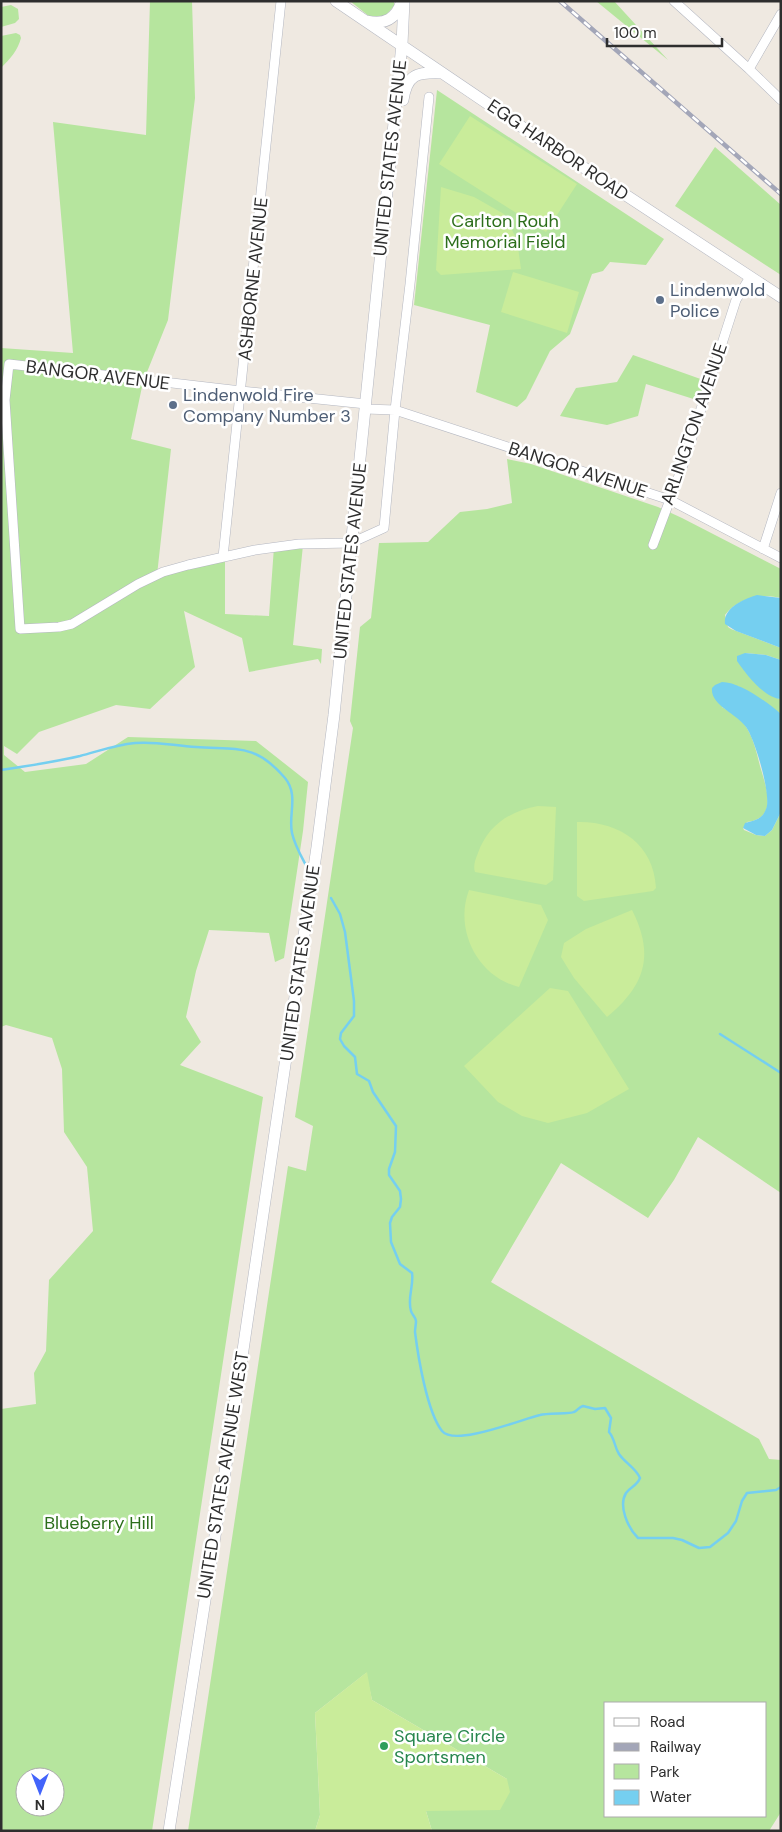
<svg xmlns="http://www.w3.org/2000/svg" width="782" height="1832" font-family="'DM Sans',sans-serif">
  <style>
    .green { fill: #b6e59e; fill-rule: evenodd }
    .pitch { fill: #c9ec9a }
    .water { fill: #75cff0 }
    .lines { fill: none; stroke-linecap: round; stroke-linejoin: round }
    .stream { stroke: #75cff0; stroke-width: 2.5 }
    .minor-casing { stroke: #b4b7c1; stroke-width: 10 }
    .tertiary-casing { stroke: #b4b7c1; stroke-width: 12 }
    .minor { stroke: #fff; stroke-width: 9 }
    .tertiary { stroke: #fff; stroke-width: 11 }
    .rail-casing { stroke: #a3a6b8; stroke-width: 4.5 }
    .rail { stroke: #fff; stroke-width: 2.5; stroke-dasharray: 8; stroke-linecap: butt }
    .service-dot { fill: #5c6f8a; stroke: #fff; stroke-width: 2 }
    .leisure-dot { fill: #2e9e5b; stroke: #fff; stroke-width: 2 }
    .labels { text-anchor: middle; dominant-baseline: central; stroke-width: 5; stroke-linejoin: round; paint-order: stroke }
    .street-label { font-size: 18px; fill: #2e2e2e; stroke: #fff }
    .park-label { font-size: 18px; fill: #2c6e1b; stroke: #fff }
    .service-label { font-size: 18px; fill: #4e5e75; stroke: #fff; text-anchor: start }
    .leisure-label { font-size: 18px; fill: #27864d; stroke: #fff; text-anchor: start }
  </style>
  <rect width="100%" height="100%" fill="#efe9e1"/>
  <path class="green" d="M 150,1 L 192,1 L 195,98 L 168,320 L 143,382 L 131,439 L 171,449 L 157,575 L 225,556 L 225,614 L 269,616 L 274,547 L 303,545 L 293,645 L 322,649 L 321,664 L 318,659 L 249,672 L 242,638 L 184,611 L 195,667 L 150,709 L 116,705 L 39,732 L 17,754 L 4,746 L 4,755 L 25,772 L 86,764 L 128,737 L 256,741 L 308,782 L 303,831 L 284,958 L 275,962 L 269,933 L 209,930 L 196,971 L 186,1017 L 201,1042 L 180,1065 L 263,1097 L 152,1831 L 1,1831 L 1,1409 L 36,1404 L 34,1373 L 46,1351 L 49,1280 L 93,1231 L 87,1167 L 64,1132 L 62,1069 L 52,1038 L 6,1025 L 1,1027 L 1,348 L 73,353 L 53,122 L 146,135 ZM 25,1777 L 55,1777 L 55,1807 L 25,1807 Z
    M 350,1 L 394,1 L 394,6 L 385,16 L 370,17 Z
    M 596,1 L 614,1 L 668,60 Z
    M 11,5 L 18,9 L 19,19 L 15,23 L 1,27 L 1,7 Z
    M 16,33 L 20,35 L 21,38 C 18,50 10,59 1,68 L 1,36 Z
    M 437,90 L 664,239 L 646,265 L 610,262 L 603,271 L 592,274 L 570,334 L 550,351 L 526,399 L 517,407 L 476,392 L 490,325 L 414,305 Z
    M 715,147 L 781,205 L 781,275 L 675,206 Z
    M 633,355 L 709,382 L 703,402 L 646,384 L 638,416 L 607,425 L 560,416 L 576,388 L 617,382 Z
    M 507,459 L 531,464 L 658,507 L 682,518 L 781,569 L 781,598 C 762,593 737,598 725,615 L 728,627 L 731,629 L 781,648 L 781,660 L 766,655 L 745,653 C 752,665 766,698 781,699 L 781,714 L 738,686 L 722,707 C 732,713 742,719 748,730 C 754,741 757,754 760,766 C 766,787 779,818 747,822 L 743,828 L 744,830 L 756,835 L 765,836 L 772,830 L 781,812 L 781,1193 L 698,1137 L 674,1180 L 648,1218 L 561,1163 L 491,1282 L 759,1439 L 769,1459 L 781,1460 L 781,1812 L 769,1831 L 432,1831 L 426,1811 L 507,1779 L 372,1700 L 366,1673 L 315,1713 L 320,1815 L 315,1831 L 188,1831 L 288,1166 L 306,1171 L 313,1126 L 295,1117 L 353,728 L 350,721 L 360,627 L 371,618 L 379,543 L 428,542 L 460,512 L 487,509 L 512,503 ZM 606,1703 L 766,1703 L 766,1816 L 606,1816 Z"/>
  <path class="pitch" d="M 470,116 L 577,184 L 546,232 L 439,164 Z
    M 441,187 L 474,197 L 504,214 L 517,240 L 521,269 L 441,275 L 436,270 Z
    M 513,272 L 579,292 L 567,333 L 501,312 Z
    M 538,806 L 556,807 L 553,880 L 546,885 L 475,872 C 473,866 475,860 478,853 C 488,825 510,811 538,806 Z
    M 577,822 C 619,821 654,844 656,888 L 653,891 L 584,901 L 577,896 Z
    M 469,890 L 541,905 L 548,920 L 519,987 C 477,977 454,929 469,890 Z
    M 632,910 C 655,955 645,986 607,1017 L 574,978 L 561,957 L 564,943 L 586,929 Z
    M 550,988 L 568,991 L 629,1089 L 587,1113 L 548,1123 L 522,1116 L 498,1102 L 464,1066 Z
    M 367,1672 L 372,1700 L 507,1779 L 510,1792 L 500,1810 L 426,1811 L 432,1831 L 315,1831 L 320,1815 L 315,1713 Z"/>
  <path class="water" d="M 757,595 L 781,598 L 781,648 L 736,631 L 725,624 C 723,607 745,599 757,595 Z
    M 745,653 L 766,655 L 781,660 L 781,699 C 764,698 746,674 737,661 L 737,656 Z
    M 722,682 C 740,682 767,702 781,714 L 781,812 L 772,830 L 765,836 L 756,835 L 743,828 L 745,823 C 754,820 762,820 766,809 C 772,797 755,739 746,727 C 737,714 710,705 712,688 L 715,685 Z"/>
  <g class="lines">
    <path class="stream" d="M 1,770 C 28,766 54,762 80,756 C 99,751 115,745 135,743 C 156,741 175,746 196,747 C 237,750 255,743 285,778 C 299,795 288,815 292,833 C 295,847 303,859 309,871
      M 331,898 L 340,914 L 345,932 L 354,1001 L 354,1016 L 341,1033 L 340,1039 L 344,1046 L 355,1057 L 357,1074 L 369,1081 L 373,1092 L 396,1126 L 395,1152 L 389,1169 L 389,1175 L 400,1191 L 401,1199 L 400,1207 L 392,1217 L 390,1223 L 391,1242 L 400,1264 L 412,1273 C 414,1286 407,1298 411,1311 C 412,1315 415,1316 416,1321 C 416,1325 415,1328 415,1332 C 418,1356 427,1412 442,1431 C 455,1447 522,1419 540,1415 C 547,1413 571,1414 574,1412 C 577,1411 579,1407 583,1406 L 595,1409 L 605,1408 L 611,1418 L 609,1432 C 615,1439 614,1446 619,1454 C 625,1463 636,1468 640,1478 C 637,1486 630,1487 626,1493 C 618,1506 628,1528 638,1538 L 673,1538 L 682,1540 L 699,1548 L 710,1547 L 728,1533 L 736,1521 L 742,1501 L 747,1493 L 776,1490 L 781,1487
      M 720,1034 L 781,1073"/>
    <g class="minor-casing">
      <path id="minor" d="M 674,1 L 749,69 L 781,100
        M 749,69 L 781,14
        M 366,404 L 241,391 L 9,364 L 5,400 L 20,629 L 59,627 L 72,624 L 138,584 L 163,572 L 188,565 L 255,550 L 299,544 L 351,543 L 384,528 L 395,410 L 410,284 L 429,97
        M 365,409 L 395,410 L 670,500 L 781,558
        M 653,545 L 683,465 L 736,300 L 750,277
        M 763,549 L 781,493
        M 223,557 L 281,1"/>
    </g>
    <g class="tertiary-casing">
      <path id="tertiary" d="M 336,1 L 522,127 L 781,297
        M 367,21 C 385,25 396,19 402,1
        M 403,100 C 407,74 417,72 442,73
        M 169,1831 L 227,1459 L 317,847 L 334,715 L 402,44 L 404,1"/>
    </g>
    <use href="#minor" class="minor"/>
    <use href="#tertiary" class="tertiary"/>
    <g class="rail-casing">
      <path id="rail" d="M 560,1 L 781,194"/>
    </g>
    <use href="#rail" class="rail"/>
  </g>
  <g class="service-dot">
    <circle cx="660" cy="300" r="5"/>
    <circle cx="173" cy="405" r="5"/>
  </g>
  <circle class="leisure-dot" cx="384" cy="1746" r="5"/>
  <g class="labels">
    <g class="street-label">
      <text transform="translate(558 150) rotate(34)">EGG HARBOR ROAD</text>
      <text transform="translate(390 158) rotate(-84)">UNITED STATES AVENUE</text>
      <text transform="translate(253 279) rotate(-84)">ASHBORNE AVENUE</text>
      <text transform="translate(98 375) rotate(7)">BANGOR AVENUE</text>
      <text transform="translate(694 424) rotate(-71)">ARLINGTON AVENUE</text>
      <text transform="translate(578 470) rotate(18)">BANGOR AVENUE</text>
      <text transform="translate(350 561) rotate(-84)">UNITED STATES AVENUE</text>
      <text transform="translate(300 963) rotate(-82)">UNITED STATES AVENUE</text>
      <text transform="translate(223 1475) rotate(-81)">UNITED STATES AVENUE WEST</text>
    </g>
    <g class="park-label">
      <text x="505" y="221">Carlton Rouh<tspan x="505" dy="21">Memorial Field</tspan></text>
      <text x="99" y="1523">Blueberry Hill</text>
    </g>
    <g class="service-label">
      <text x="670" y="290">Lindenwold<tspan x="670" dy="21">Police</tspan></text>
      <text x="183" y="395">Lindenwold Fire<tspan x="183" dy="21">Company Number 3</tspan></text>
    </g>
    <g class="leisure-label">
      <text x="394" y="1736">Square Circle<tspan x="394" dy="21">Sportsmen</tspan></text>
    </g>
  </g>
  <rect width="782" height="1832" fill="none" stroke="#2e2e2e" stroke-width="5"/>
  <rect x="604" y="1702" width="162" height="115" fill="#ffffff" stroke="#ababab"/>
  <rect x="614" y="1718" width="25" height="8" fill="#ffffff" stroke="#ababab"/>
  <text x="650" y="1727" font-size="15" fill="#2e2e2e">Road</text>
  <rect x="614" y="1743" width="25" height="8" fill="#a3a6b8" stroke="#ababab"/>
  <text x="650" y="1752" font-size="15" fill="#2e2e2e">Railway</text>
  <rect x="614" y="1764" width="25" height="15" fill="#b6e59e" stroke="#ababab"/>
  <text x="650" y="1777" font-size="15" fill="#2e2e2e">Park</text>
  <rect x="614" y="1790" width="25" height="15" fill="#75cff0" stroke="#ababab"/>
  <text x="650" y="1802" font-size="15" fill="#2e2e2e">Water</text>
  <g transform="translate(40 1792) rotate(180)"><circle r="24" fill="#ffffff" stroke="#ababab"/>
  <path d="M0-4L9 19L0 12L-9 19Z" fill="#4264fb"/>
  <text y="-8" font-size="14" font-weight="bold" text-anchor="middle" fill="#2e2e2e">N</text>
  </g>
  <path d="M607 38v8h115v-8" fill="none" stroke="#2e2e2e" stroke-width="2.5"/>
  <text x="614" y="38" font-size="15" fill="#2e2e2e" stroke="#ffffff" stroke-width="4" paint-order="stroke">100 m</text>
</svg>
